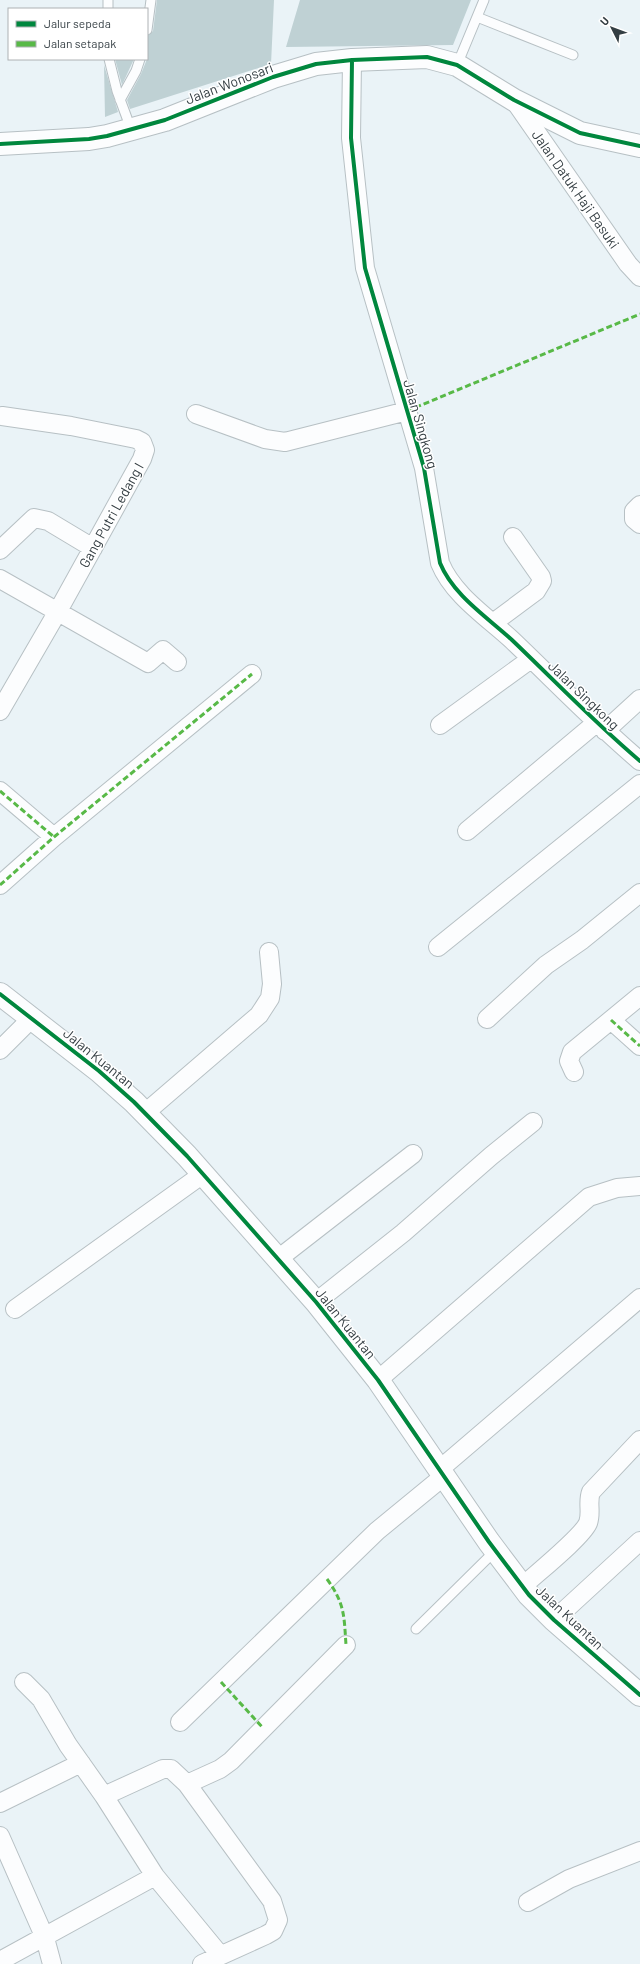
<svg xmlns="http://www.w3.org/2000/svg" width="640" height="1964" font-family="Barlow,sans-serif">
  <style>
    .building { fill: #bfd1d4 }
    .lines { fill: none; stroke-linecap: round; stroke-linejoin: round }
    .lane-casing { stroke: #b7c0c4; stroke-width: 11 }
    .street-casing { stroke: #b7c0c4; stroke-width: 20 }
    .secondary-casing { stroke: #b7c0c4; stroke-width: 24 }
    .lane { stroke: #fcfdfe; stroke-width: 9 }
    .street { stroke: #fcfdfe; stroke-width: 18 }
    .secondary { stroke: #fcfdfe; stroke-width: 22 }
    .quiet { stroke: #58b947; stroke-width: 3; stroke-dasharray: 6 3; stroke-linecap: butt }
    .cycleway-casing { stroke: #fff; stroke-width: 6 }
    .cycleway { stroke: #00873e; stroke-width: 4 }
    .labels { text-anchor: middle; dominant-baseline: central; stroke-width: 3; stroke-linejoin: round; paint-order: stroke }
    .street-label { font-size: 14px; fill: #343e43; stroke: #fff }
  </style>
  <rect width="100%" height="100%" fill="#eaf3f7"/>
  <path class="building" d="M 157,0 L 274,0 L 271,64 L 130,109 L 127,100 L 141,74 L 147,59 L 147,36 L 153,31 Z
    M 300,0 L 471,0 L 453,45 L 286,47 Z
    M 115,59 L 134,59 L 122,85 Z
    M 104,65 L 118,112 L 105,117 Z"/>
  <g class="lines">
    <g class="lane-casing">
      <path id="lane" d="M 108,9 L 108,0
        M 477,17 L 573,55
        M 147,30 L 151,0
        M 109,59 L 117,91 L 131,129
        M 457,65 L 484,0
        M 120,100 L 136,71 L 140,59
        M 416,1629 L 495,1551"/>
    </g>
    <g class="street-casing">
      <path id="street" d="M 352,60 L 351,138 L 365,268 L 424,468 L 440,563 C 453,595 487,617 512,640 C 555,681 595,723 640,761
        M 514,100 L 628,264 L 640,277
        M 196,414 L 265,439 L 285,442 L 407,411
        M 640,505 L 634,511 L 634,519 L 640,524
        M 0,550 L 34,518 L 48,521 L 93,548
        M 0,579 L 148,663 L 163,650 L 177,662
        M 493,623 L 536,591 L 542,581 L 541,577 L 513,537
        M 0,711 L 58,611 L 142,459 L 145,450 L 142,442 L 136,439 L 71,426 L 2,416
        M 440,725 L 531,659
        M 605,731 L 640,699
        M 0,791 L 54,837
        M 467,831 L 596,723
        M 0,885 L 54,837 L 252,674
        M 438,947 L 640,784
        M 487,1019 L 546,965 L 582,940 L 640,893
        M 611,1020 L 640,1046
        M 0,1050 L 32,1018
        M 574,1072 L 569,1061 L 572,1052 L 640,996
        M 145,1113 L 259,1015 L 270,998 L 272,984 L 269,952
        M 278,1259 L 413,1154
        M 316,1302 L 403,1233 L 491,1156 L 533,1122
        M 15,1309 L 203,1174
        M 378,1380 L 589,1197 L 617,1188 L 640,1186
        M 440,1469 L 640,1298
        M 523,1586 C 537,1573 582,1537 588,1523 C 592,1513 587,1502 591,1492 L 640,1440
        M 554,1620 L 640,1541
        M 24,1682 L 41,1699 L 68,1745 L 104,1796 L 155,1876 L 220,1955
        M 180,1722 L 377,1531 L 444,1476
        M 187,1784 L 220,1769 L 231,1761 L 346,1645
        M 104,1796 L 163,1769 L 171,1769 L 187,1784 L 272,1901 L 278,1920 L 273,1931 L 266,1935 L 202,1964
        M 0,1803 L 81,1763
        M 0,1836 L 45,1938 L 52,1964
        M 528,1902 L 569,1879 L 640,1851
        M 0,1961 L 155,1876"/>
    </g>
    <g class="secondary-casing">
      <path id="secondary" d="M 0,144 L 89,139 L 107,136 L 165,120 L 273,77 L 316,64 L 352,60 L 427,57 L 457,65 L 514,100 L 580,133 L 640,146
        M 0,994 L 99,1071 L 134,1102 L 187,1156 L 316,1302 L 378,1380 L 489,1542 L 529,1595 L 554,1620 L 640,1695"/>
    </g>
    <use href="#lane" class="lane"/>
    <use href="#street" class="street"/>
    <use href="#secondary" class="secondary"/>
    <path class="quiet" d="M 407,411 L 640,314
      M 0,791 L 54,837
      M 0,885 L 54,837 L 252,674
      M 611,1020 L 640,1046
      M 327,1579 C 345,1604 344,1616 346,1645
      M 221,1682 L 263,1728"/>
    <g class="cycleway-casing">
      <path id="cycleway" d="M 352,60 L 351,138 L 365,268 L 424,468 L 440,563 C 453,595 487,617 512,640 C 555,681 595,723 640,761
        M 0,144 L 89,139 L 107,136 L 165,120 L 273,77 L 316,64 L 352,60 L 427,57 L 457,65 L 514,100 L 580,133 L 640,146
        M 0,994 L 99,1071 L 134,1102 L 187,1156 L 316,1302 L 378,1380 L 489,1542 L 529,1595 L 554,1620 L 640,1695"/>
    </g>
    <use href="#cycleway" class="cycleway"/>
  </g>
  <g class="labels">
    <g class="street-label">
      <text transform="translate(229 83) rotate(-21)">Jalan Wonosari</text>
      <text transform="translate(576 189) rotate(55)">Jalan Datuk Haji Basuki</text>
      <text transform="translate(421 424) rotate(74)">Jalan Singkong</text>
      <text transform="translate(111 515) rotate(-61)">Gang Putri Ledang I</text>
      <text transform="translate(584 695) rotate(44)">Jalan Singkong</text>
      <text transform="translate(99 1058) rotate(39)">Jalan Kuantan</text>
      <text transform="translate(346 1323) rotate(51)">Jalan Kuantan</text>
      <text transform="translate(570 1617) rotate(43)">Jalan Kuantan</text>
    </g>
  </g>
  <rect x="8" y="8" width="140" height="52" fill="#ffffff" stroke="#aeb2b4"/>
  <rect x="16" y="21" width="20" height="6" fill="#00873e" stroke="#aeb2b4"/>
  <text x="44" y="28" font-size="12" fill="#343e43">Jalur sepeda</text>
  <rect x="16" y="41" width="20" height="6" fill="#58b947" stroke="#aeb2b4"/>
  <text x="44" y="48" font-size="12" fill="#343e43">Jalan setapak</text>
  <g transform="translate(612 28) rotate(312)" stroke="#ffffff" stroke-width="3" paint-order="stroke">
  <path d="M0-3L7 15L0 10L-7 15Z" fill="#343e43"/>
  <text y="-6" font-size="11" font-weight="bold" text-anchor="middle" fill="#343e43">U</text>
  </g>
</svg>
